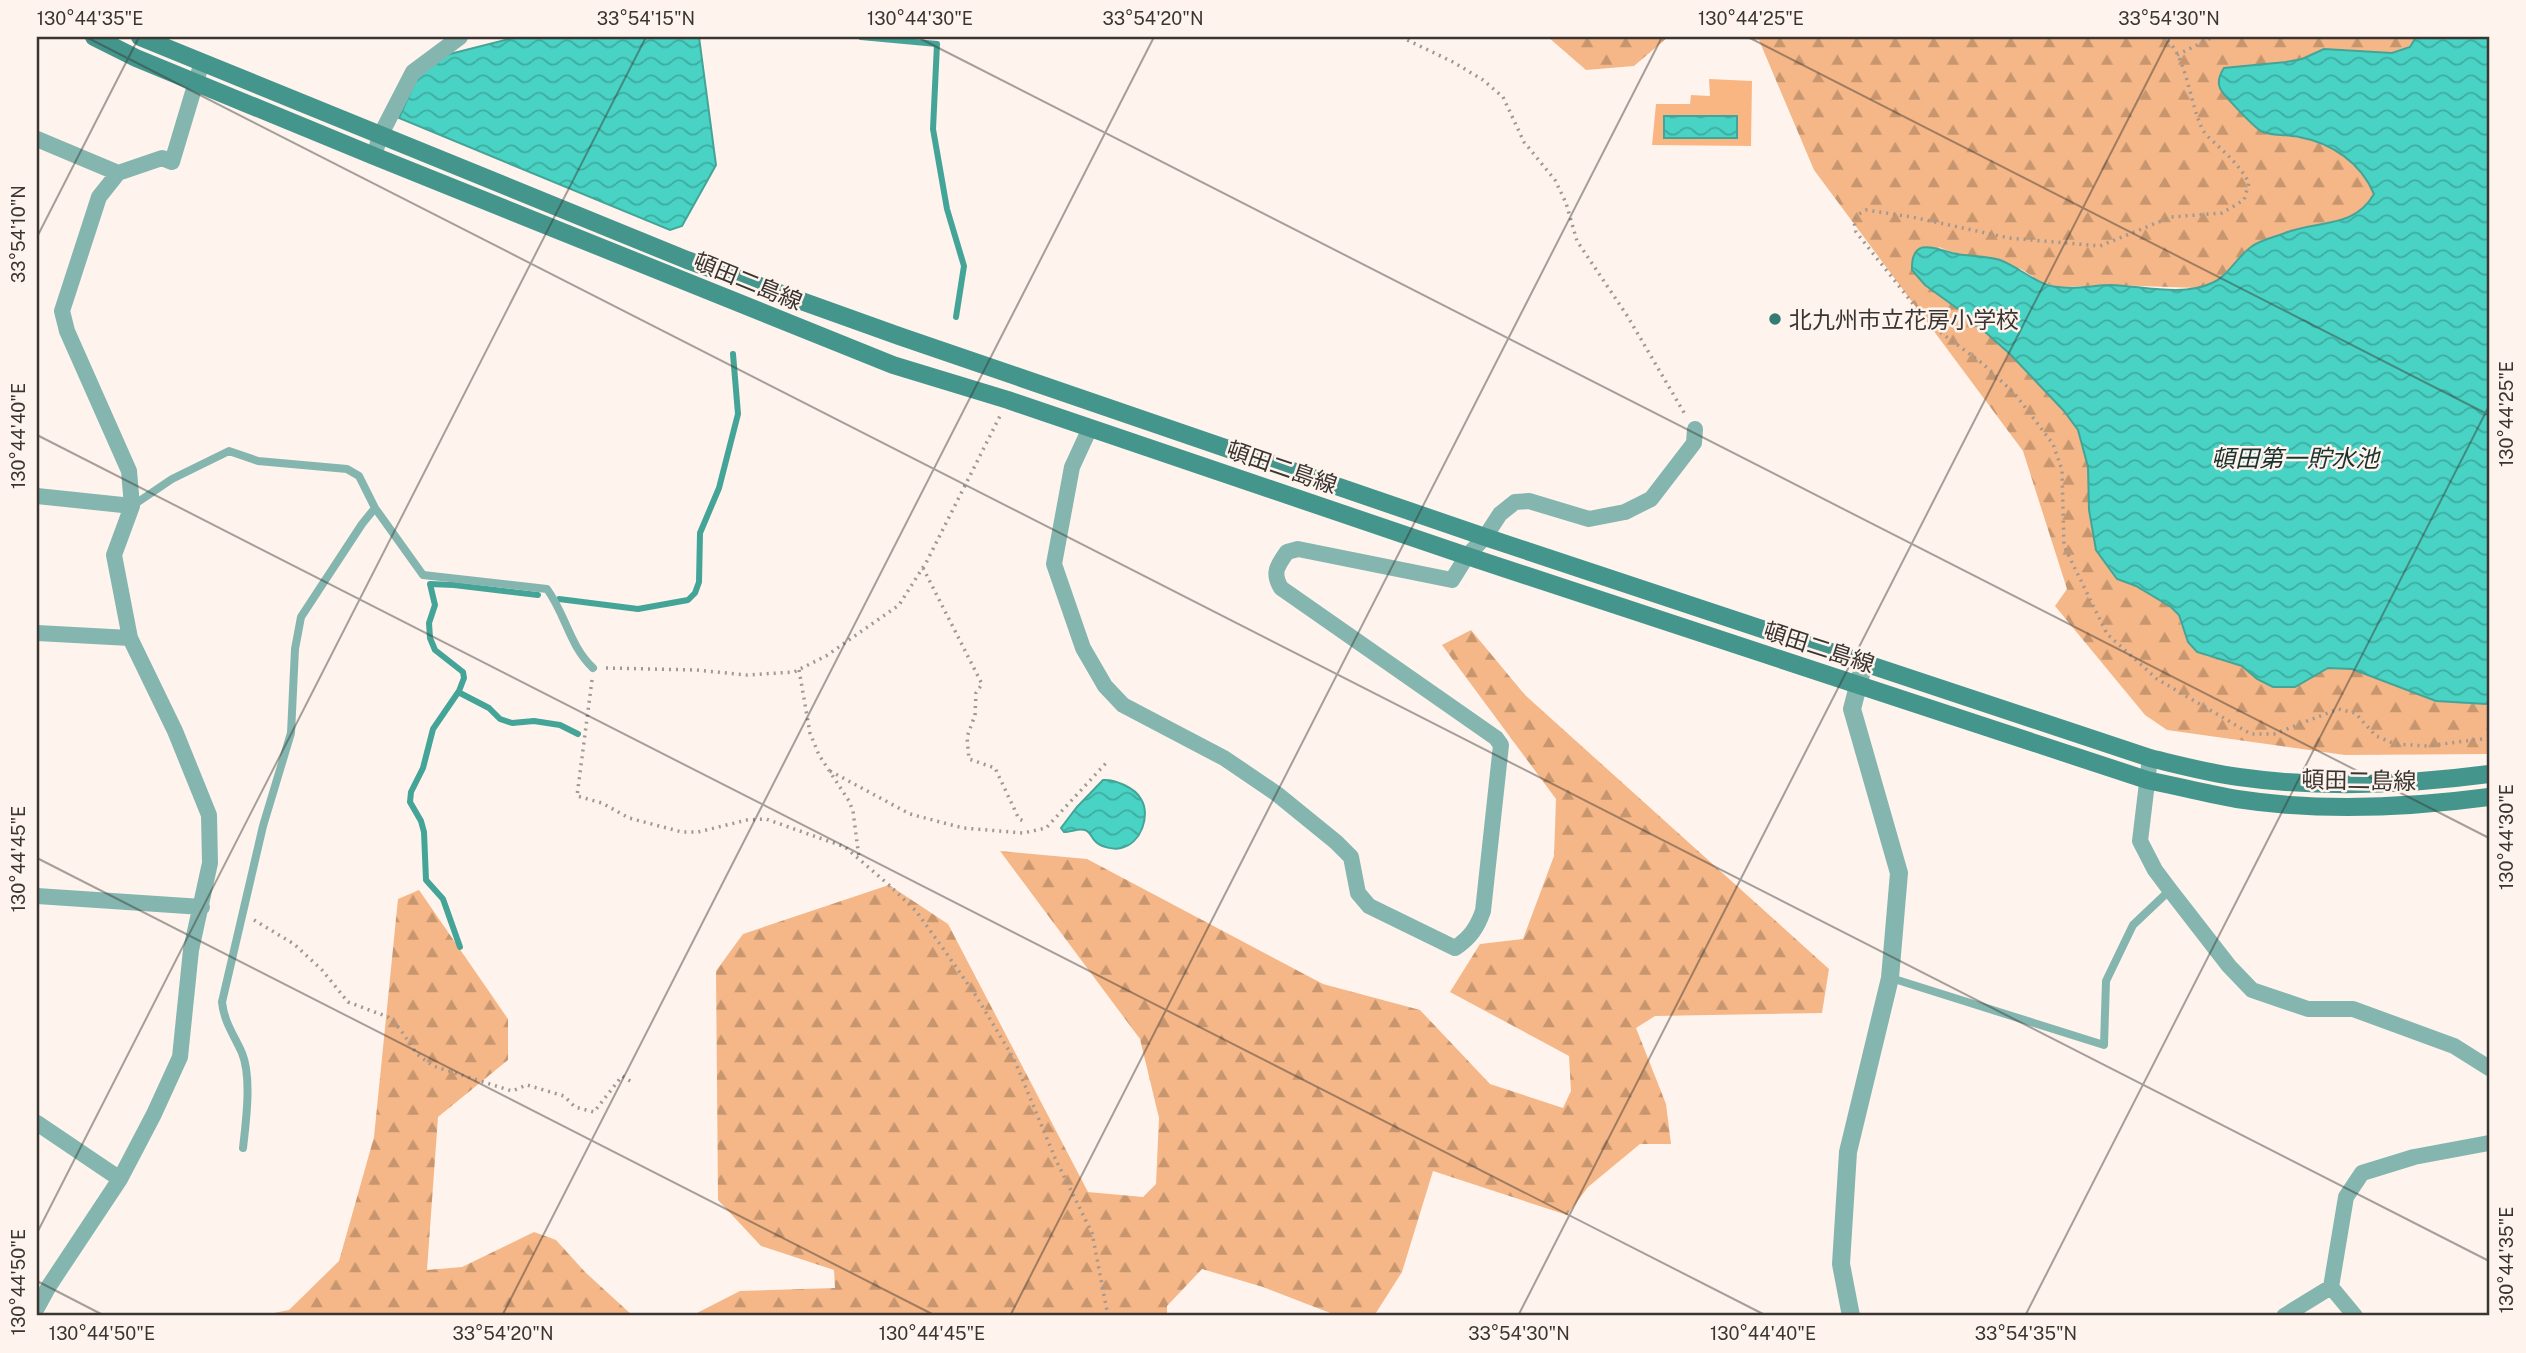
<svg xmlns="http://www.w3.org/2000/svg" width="2526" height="1353" font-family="'Public Sans','Noto Sans JP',sans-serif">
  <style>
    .forest { fill: url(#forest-firs) }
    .pitch { fill: #fab682 }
    .water { fill: url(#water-waves); stroke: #44a498; stroke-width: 2 }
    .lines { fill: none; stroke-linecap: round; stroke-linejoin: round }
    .stream { stroke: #44a498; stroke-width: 6 }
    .path { stroke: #a09893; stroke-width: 3.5; stroke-dasharray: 2 5; stroke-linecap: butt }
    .service { stroke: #84b6af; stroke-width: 8 }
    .minor { stroke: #84b6af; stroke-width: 16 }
    .tertiary { stroke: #84b6af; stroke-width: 18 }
    .secondary { stroke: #44968c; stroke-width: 18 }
    .ticks { fill: none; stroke: #3a3532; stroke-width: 2; stroke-opacity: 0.45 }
    .poi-dot { fill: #347b72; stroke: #fef4ed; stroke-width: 2.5 }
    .labels { text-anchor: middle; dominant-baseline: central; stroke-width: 5; stroke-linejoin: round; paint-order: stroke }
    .street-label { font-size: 23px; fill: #3a3532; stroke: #fef4ed }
    .poi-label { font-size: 23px; fill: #3a3532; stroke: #fef4ed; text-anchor: start }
    .water-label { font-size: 24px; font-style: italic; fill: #1b322f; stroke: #fef4ed }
    .neatline { fill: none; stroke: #3a3532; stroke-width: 2.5 }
    .ticks-label { font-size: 18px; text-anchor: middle; fill: #3a3532 }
  </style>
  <defs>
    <pattern id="forest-firs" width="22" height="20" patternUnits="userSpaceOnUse" patternTransform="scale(1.75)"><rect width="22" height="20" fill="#f5b787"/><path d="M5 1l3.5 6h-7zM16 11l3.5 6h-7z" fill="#c7966f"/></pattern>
    <pattern id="water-waves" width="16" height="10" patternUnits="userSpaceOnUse" patternTransform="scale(1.75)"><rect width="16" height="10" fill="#49d3c4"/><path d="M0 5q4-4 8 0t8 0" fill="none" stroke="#3eaca0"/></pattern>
  </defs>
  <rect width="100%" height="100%" fill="#fef4ed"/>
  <path class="forest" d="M 1548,37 L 1668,37 L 1634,66 L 1586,70 Z
    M 1720,37 L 2416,37 L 2410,47 L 2392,53 L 2324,49 L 2302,59 L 2286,62 L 2234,67 L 2225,96 L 2237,106 L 2248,120 L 2275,135 L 2310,139 L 2341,153 L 2368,179 L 2374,194 L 2362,211 L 2348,219 L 2290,231 L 2252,246 L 2215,283 L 2198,288 L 2112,285 L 2057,287 L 2040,281 L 2021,269 L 1951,252 L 1939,247 L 1925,285 L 1965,314 L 2011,355 L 2064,411 L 2079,430 L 2088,467 L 2089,510 L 2096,550 L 2117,579 L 2136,586 L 2171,607 L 2179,615 L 2181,625 L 2206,656 L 2228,660 L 2242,666 L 2257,679 L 2295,687 L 2329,668 L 2352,669 L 2436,701 L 2486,704 L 2489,710 L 2489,754 L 2345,755 L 2167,730 L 2145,715 L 2055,606 L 2067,589 L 2023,451 L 1814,170 L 1759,40 Z
    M 1471,630 L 1525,695 L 1829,969 L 1822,1013 L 1655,1016 L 1636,1028 L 1666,1104 L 1671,1144 L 1640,1144 L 1588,1187 L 1567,1215 L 1433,1171 L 1402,1272 L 1374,1316 L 1338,1316 L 1263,1287 L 1202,1269 L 1167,1306 L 1167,1316 L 691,1316 L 740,1291 L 835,1288 L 834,1270 L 761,1246 L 718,1200 L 716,971 L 743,934 L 889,885 L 948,924 L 1088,1192 L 1143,1197 L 1156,1184 L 1159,1118 L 1140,1039 L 1000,851 L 1087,859 L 1323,984 L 1420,1010 L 1490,1084 L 1563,1108 L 1571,1091 L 1569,1056 L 1450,992 L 1480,944 L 1523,939 L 1554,856 L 1556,799 L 1442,645 Z
    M 419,890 L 508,1019 L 508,1060 L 438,1117 L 427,1270 L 462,1267 L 534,1232 L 556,1240 L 585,1272 L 633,1316 L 259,1316 L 289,1310 L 339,1261 L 374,1137 L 398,899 Z"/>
  <path class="pitch" d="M 1709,79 L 1752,81 L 1751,146 L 1652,145 L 1656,104 L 1690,104 L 1691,95 L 1710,96 Z"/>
  <path class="water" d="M 517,37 L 699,37 L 716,165 L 682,226 L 670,230 L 399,118 L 418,75 L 446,55 Z
    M 2416,37 L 2489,37 L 2489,700 L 2486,704 L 2436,701 L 2352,669 L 2328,668 L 2295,687 L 2273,687 L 2257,679 L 2242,666 L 2197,652 L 2188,642 L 2179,615 L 2171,607 L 2136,586 L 2117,579 L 2096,550 L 2089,510 L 2088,467 L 2078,430 L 2064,411 L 2011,355 L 1965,314 L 1925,285 L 1912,270 C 1911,238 1932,247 1952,253 C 1968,257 1984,255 2000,260 C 2019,267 2037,285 2058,287 C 2075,290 2094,285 2111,285 C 2142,286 2182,297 2212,283 C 2227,277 2237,257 2251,247 C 2260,240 2275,237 2285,233 C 2318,220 2354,229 2374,194 C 2361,163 2332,143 2299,137 C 2286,134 2274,137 2261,131 C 2255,128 2222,94 2220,88 C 2217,81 2220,74 2224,68 L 2286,62 L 2302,59 L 2324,49 L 2392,53 L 2410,47 Z
    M 1664,116 L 1737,116 L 1737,138 L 1664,138 Z
    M 1103,780 C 1115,779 1135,788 1141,799 C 1151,815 1141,844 1121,848 C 1114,850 1101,847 1096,842 C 1091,838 1091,832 1085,830 C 1079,828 1071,832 1064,832 L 1061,828 L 1077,807 Z"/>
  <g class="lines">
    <path class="stream" d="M 861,37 L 937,44 L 933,129 L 947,209 L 964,266 L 956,317
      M 559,599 L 638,609 L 688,600 L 695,593 L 699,582 L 700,533 L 719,488 L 738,414 L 733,354
      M 460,693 L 489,708 L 500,719 L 512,723 L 534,721 L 560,725 L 578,734
      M 460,947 L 443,899 L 426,880 L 424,832 L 421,821 L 410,802 L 411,792 L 423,768 L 433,729 L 459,691 L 464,678 L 463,672 L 435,650 L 430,638 L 429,623 L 435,605 L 430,584 L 454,585 L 538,595"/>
    <path class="path" d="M 1401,37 L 1453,62 L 1483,80 L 1503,97 L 1524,142 L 1555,180 L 1566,203 L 1577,241 L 1628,317 L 1686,416
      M 2162,37 C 2186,48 2190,107 2203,130 C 2206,136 2213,141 2218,146 C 2231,158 2241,168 2249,183 L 2244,200 L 2222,213 L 2171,217 L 2100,246 L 2009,238 L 1912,217 L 1866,210 L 1857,215 L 1854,222 L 1856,232 L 1929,324 L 1982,363 L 2015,394 L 2053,444 L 2062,470 L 2064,546 L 2107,634 L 2157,679 L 2251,734 L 2274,734 L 2338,709 L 2355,713 L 2376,736 L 2395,744 L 2427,746 L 2489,738
      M 2177,55 L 2213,37
      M 923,568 L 982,684 L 976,693 L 975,715 L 967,737 L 969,759 L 995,768 L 1019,819 L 1026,822
      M 606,668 L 696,670 L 747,675 L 794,672 L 826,656 L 899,605 L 927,561 L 1000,416
      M 799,670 L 810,733 L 819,755 L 849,801 L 853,811 L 859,858
      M 592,680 L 577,796 L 602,803 L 629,818 L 682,832 L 698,832 L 747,820 L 766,819 L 845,847 L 889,885 L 916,911 L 947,954 L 976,996 L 1014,1059 L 1055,1158 L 1092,1233 L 1108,1316
      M 830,771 L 910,814 L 963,828 L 1023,833 L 1046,828 L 1107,762
      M 254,920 L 294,944 L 322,970 L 348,1002 L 388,1017 L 400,1029 L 417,1054 L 433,1066 L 512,1091 L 527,1085 L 564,1096 L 575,1107 L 594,1112 L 622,1076 L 632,1082"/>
    <path class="service" d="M 132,506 L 172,479 L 229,451 L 258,461 L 347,469 L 359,476 L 375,508 L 423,575 L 547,589 C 566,615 569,645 593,668
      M 1891,978 L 2104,1045 L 2106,981 L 2133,925 L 2170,890
      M 243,1148 C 246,1122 252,1077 242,1053 C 234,1035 224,1022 222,1002 L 263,826 L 291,733 L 295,649 L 301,617 L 362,524 L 375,508"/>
    <path class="minor" d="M 37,139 L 118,173
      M 374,156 L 380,136 L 413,72 L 460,37
      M 1090,428 L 1072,467 L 1054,564 L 1083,648 L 1105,686 L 1123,705 L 1224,758 L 1277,794 L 1336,842 L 1351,857 L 1358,893 L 1369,906 L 1455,948 C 1470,938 1477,928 1483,911 L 1501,745 L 1496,738 L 1281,588 C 1272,573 1277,566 1287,552 L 1298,549 L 1452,580 L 1467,556 L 1485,537 L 1500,514 L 1515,502 L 1529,501 L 1589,519 L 1625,512 L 1651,499 L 1694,443 L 1695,429
      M 37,496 L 132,506
      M 37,633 L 130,638
      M 2150,758 L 2140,841 L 2155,870 L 2170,890 L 2229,966 L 2252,990 L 2308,1009 L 2353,1009 L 2454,1046 L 2489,1068
      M 37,896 L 202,907
      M 37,1123 L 120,1179
      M 2331,1287 L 2355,1316
      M 37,1308 L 49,1286 L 120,1179 L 154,1114 L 180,1057 L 191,950 L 210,863 L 209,815 L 175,731 L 130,638 L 114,555 L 132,506 L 129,471 L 67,331 L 62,311 L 99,197 L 118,173 L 162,158 L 172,162 L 202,62
      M 2284,1316 L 2331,1287 L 2346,1197 L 2362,1173 L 2414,1157 L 2489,1143"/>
    <path class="tertiary" d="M 1851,1316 L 1841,1264 L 1848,1152 L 1890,978 L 1899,873 L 1852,709 L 1864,663"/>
    <path class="secondary" d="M 94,37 L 136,58 L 374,156 L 893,365 L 1008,400 L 1467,556 L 2147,780 C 2177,786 2207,794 2237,799 C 2320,812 2406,808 2489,797
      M 140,37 L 687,260 L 899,336 L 1485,537 L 2150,758 C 2179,765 2209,773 2239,777 C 2323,789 2406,785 2489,774"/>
  </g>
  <path class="ticks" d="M 86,37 L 2489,1261M 917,37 L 2489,838M 1748,37 L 2489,415M 37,237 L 139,37M 37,435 L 1767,1316M 37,858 L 936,1316M 37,1233 L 646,37M 37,1281 L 105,1316M 502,1316 L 1154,37M 1010,1316 L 1662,37M 1518,1316 L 2170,37M 2025,1316 L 2489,406"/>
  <circle class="poi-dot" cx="1775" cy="319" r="7"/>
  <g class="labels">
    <g class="street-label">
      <text transform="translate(748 281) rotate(22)">頓田二島線</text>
      <text transform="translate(1282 467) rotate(19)">頓田二島線</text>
      <text transform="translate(1819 647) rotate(18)">頓田二島線</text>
      <text transform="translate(2359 780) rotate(1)">頓田二島線</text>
    </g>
    <g class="poi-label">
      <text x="1789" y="319">北九州市立花房小学校</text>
    </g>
    <g class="water-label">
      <text x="2295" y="458">頓田第一貯水池</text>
    </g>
  </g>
  <rect width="2526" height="1353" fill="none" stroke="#fef4ed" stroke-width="77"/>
  <rect x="38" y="38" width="2450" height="1276" class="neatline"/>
  <g class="ticks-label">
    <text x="90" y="25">130°44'35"E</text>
    <text x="646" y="25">33°54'15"N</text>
    <text x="920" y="25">130°44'30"E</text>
    <text x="1153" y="25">33°54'20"N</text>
    <text x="1751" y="25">130°44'25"E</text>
    <text x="2169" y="25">33°54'30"N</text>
    <text transform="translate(19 234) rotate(-90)" y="6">33°54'10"N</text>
    <text transform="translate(2507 414) rotate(-90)" y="6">130°44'25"E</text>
    <text transform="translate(19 436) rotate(-90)" y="6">130°44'40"E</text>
    <text transform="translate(2507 837) rotate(-90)" y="6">130°44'30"E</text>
    <text transform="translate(19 859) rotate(-90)" y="6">130°44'45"E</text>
    <text transform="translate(2507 1260) rotate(-90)" y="6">130°44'35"E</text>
    <text transform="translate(19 1282) rotate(-90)" y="6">130°44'50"E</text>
    <text x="102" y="1340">130°44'50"E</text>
    <text x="503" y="1340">33°54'20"N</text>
    <text x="932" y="1340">130°44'45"E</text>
    <text x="1519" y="1340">33°54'30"N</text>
    <text x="1763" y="1340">130°44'40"E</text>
    <text x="2026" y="1340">33°54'35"N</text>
  </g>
</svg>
